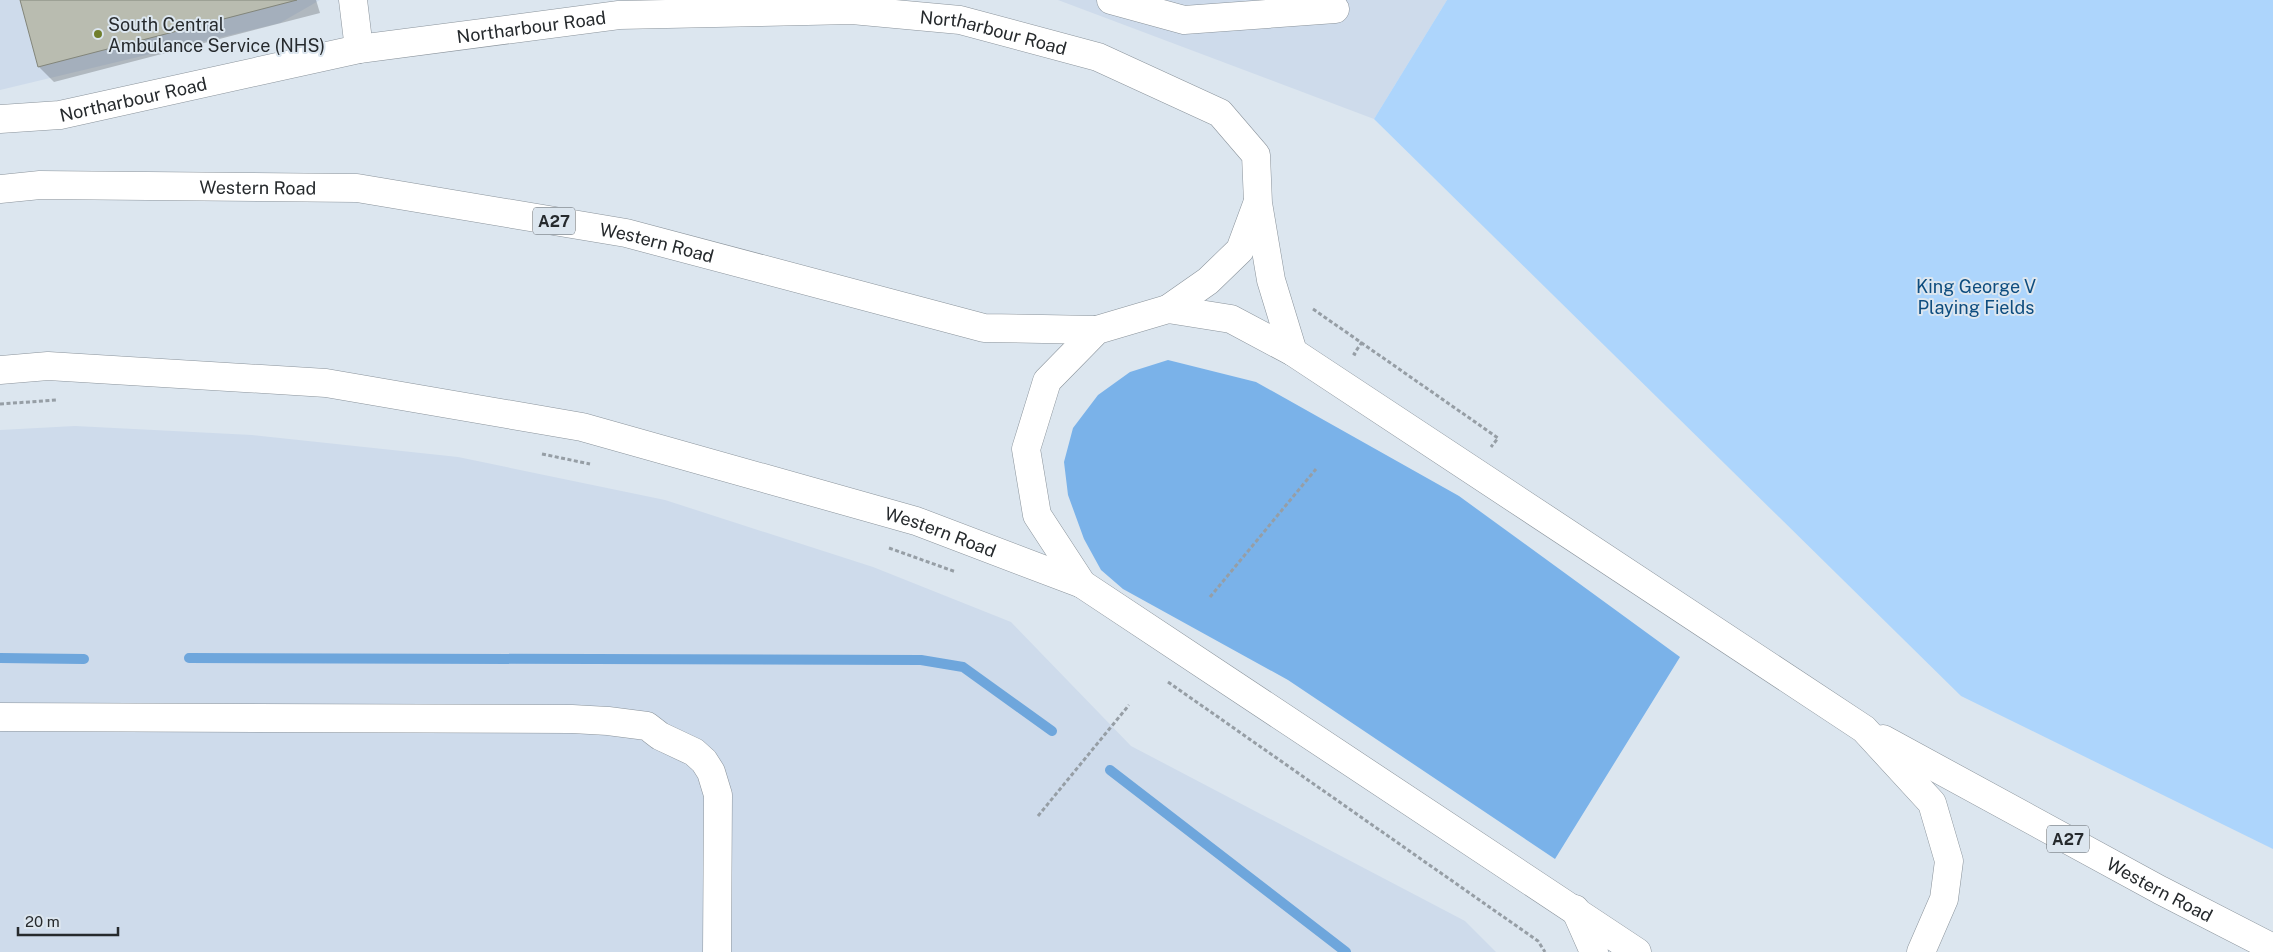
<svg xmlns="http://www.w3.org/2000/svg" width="2273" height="952" font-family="'Public Sans',sans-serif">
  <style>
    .built { fill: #cedbeb }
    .green { fill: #add5fc }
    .forest { fill: #7ab2e9 }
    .shadow { fill: #0003 }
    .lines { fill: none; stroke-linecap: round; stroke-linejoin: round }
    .stream { stroke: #6ea6dc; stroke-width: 10 }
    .building { fill: #b9bcb0; stroke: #82857a }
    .minor-casing { stroke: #8a939b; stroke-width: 29 }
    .major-casing { stroke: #8a939b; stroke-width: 29 }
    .path { stroke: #969ea5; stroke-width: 3; stroke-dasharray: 4 2.5; stroke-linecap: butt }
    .minor { stroke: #fff; stroke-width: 28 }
    .major { stroke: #fff; stroke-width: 28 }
    .poi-dot { fill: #707e2c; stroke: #dce6ef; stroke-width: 2 }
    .labels { text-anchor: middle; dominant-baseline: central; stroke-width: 4; stroke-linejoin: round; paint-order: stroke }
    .shield { fill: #dce6ef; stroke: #5d6267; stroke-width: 1 }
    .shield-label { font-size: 16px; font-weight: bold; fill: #262a2d }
    .poi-label { font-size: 18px; fill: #262a2d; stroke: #dce6ef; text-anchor: start }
    .street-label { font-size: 18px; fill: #262a2d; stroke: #dce6ef }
    .park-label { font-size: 18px; fill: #0e4d7f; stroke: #dce6ef }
  </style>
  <rect width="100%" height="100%" fill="#dce6ef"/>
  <path class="built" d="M 0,0 L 320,0 L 280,23 L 0,90 Z
    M 1058,0 L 1447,0 L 1374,119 Z
    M 75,426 L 252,435 L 458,457 L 665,500 L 873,567 L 1011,622 L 1131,746 L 1465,921 L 1496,952 L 0,952 L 0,430 Z"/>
  <path class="green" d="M 1447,0 L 2273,0 L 2273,849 L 1961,696 L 1374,119 Z"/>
  <path class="forest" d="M 1168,360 L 1256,382 L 1459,496 L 1680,657 L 1555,859 L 1288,680 L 1123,589 L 1101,570 L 1084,539 L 1068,495 L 1064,462 L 1073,428 L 1098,395 L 1130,372 Z"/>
  <path class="shadow" d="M 22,0 L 316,0 L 320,13 L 54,82 L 39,67 Z"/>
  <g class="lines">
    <path class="stream" d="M 0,658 L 84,659
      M 189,658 L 921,660 L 963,667 L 1052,731
      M 1110,770 L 1346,952"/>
  </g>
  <path class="building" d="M 20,0 L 297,0 L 38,67 Z"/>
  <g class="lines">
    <g class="minor-casing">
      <g id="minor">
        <path d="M 353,0 L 359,49"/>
        <path d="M 1111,0 L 1184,20 L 1335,9"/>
        <path id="s1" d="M 0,119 L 60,115 L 359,49 L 619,15 L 852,10 L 960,20 L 1098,57 L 1220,113 L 1256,155 L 1258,203 L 1271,280 L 1293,352"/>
        <path d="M 1168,309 L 1208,281 L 1240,250 L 1257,204"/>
        <path d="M 0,717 L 572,719 L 608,721 L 647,726 L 660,736 L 694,752 L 704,761 L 711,772 L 718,795 L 717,952"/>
        <path d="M 1575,909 L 1594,952"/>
      </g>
    </g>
    <g class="major-casing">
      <g id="major">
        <path id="s2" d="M 0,189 L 40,185 L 357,188 L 626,233 L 984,328 L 1097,330"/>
        <path id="s3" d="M 0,370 L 48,366 L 326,383 L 582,427 L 916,521 L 1082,584"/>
        <path id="s4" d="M 1883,739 L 2160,890 L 2273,948"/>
        <path d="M 1637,952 L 1082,584 L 1037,515 L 1026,449 L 1047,381 L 1097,330 L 1168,309 L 1231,319 L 1293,352 L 1864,729 L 1932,803 L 1949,861 L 1944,899 L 1921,952"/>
      </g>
    </g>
    <path class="path" d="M 1313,309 L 1498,438 L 1491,447
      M 1356,355 L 1354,354 L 1362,342
      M 0,404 L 57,400
      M 542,454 L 590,464
      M 889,548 L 956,572
      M 1210,597 L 1316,469
      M 1168,682 L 1538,941 L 1545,952
      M 1038,816 L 1129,705"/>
    <use href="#minor" class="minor"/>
    <use href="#major" class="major"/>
  </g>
  <circle class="poi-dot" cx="98" cy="34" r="5"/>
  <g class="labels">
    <g class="shield">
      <rect x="533" y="207.5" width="42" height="27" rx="4"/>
      <rect x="2047" y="825.5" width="42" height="27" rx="4"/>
    </g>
    <g class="shield-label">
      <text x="554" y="221">A27</text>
      <text x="2068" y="839">A27</text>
    </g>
    <g class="poi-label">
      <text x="108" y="24">South Central<tspan x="108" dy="21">Ambulance Service (NHS)</tspan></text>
    </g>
    <g class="street-label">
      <text stroke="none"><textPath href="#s1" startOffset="540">Northarbour Road</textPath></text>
      <text stroke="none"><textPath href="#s1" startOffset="1005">Northarbour Road</textPath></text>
      <text stroke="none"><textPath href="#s1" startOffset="135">Northarbour Road</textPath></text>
      <text stroke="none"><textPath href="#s2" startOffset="258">Western Road</textPath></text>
      <text stroke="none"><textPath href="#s2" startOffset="662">Western Road</textPath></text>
      <text stroke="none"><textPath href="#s3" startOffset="960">Western Road</textPath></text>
      <text stroke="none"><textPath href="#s4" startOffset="315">Western Road</textPath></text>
    </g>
    <g class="park-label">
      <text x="1976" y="286">King George V<tspan x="1976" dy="21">Playing Fields</tspan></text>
    </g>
  </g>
  <path d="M18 927v8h100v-8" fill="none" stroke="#262a2d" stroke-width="2.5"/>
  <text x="25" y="927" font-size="15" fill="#262a2d" stroke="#dce6ef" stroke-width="4" paint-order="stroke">20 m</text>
</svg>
